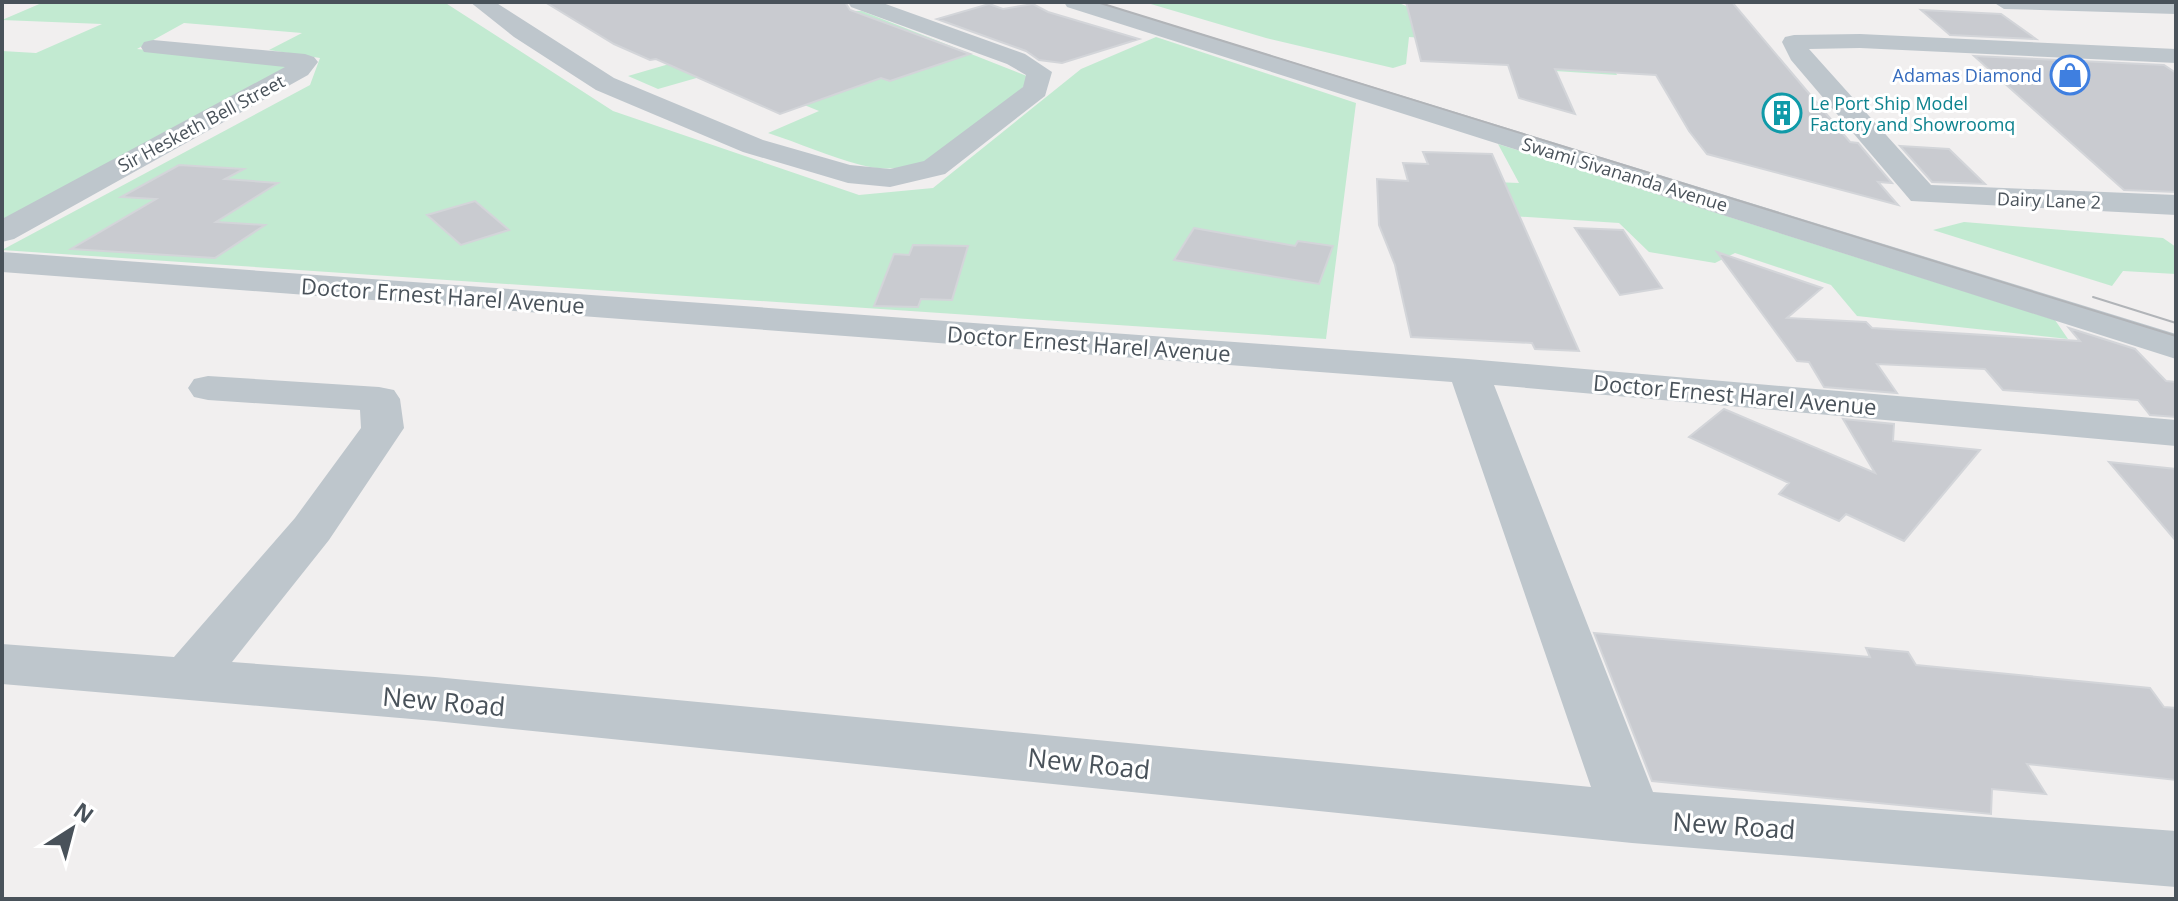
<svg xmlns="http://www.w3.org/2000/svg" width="2178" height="901" font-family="'Open Sans',sans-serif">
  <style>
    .green { fill: #c2ead1 }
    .building { fill: #c9cbd0; stroke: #d3d5d9; stroke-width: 2 }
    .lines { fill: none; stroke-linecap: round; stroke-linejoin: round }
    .minor { fill: #bec6cc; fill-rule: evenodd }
    .tram { stroke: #b1b4b8; stroke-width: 2 }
    .labels { text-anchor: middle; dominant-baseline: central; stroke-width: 6; stroke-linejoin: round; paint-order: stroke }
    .far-shop-label { font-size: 18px; fill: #366cbe; stroke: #fff; text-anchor: end }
    .far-culture-label { font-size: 18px; fill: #0d838f; stroke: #fff; text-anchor: start }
    .far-street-label { font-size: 18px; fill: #49525a; stroke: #fff }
    .street-label { font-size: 22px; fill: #49525a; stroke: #fff }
    .near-street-label { font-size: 26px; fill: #49525a; stroke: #fff }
  </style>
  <rect width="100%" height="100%" fill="#f1efef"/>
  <path class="green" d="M 44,2 L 444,2 L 613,111 L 859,195 L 933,188 L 1081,69 L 1156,37 L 1356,103 L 1326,339 L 2,250 L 310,85 L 320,58 L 269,50 L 302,33 L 184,23 L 137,49 L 293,65 L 2,227 L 2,51 L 36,53 L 102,24 L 2,20 Z
    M 1144,2 L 1396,2 L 1414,9 L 1598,38 L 1617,75 L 1524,69 L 1506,44 L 1409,37 L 1406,64 L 1393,68 L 1266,38 Z
    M 851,11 L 862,11 L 1032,78 C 988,123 931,184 861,165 C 830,157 799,143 768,133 L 819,111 L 775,93 L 749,63 L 658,89 L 628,76 Z
    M 1498,144 L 2055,320 L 2068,339 L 1857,316 L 1831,285 L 1735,253 L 1715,263 L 1649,252 L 1619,223 L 1418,210 L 1418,179 L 1519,183 Z
    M 1964,222 L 2163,238 L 2176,247 L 2176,274 L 2123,271 L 2112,286 L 1933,230 Z"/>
  <path class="building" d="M 545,2 L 845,2 L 850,10 L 970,54 L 890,81 L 881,78 L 780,114 L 656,59 L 650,60 L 614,44 Z
    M 1406,2 L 1732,2 L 1850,142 L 1858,143 L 1892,183 L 1878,182 L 1898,205 L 1707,154 L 1689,131 L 1656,75 L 1555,69 L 1575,114 L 1519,98 L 1508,65 L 1421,61 Z
    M 989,4 L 1003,9 L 1033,4 L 1048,12 L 1139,39 L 1062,63 L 1039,60 L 1026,51 L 937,19 Z
    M 1921,10 L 2001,14 L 2036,39 L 1950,35 Z
    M 1974,56 L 2164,65 L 2176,73 L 2176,192 L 2124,190 Z
    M 1900,146 L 1949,149 L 1985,184 L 1932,182 Z
    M 1423,152 L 1492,154 L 1579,351 L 1535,349 L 1532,343 L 1411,337 L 1395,265 L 1379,225 L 1377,179 L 1408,181 L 1403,163 L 1428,164 Z
    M 179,165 L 244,169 L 225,179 L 278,183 L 216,222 L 265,225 L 215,258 L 71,249 L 156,199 L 121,197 Z
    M 475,201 L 509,230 L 461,245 L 427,215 Z
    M 1194,228 L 1295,246 L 1298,241 L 1333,246 L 1319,284 L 1174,260 Z
    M 1575,228 L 1623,230 L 1662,288 L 1620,295 Z
    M 913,245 L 968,246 L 952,300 L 921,299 L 918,307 L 874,306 L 894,254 L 909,255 Z
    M 1717,252 L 1822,288 L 1787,318 L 1866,322 L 1872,328 L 2080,341 L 2069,328 L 2135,349 L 2166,381 L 2176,382 L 2176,417 L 2150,415 L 2138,400 L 2003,390 L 1985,369 L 1877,364 L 1897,393 L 1824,387 L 1809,362 L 1797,361 Z
    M 1724,409 L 1875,473 L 1843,419 L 1894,424 L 1893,441 L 1980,450 L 1904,541 L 1846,514 L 1839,521 L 1779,494 L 1789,483 L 1689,437 Z
    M 2109,462 L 2176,469 L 2176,541 Z
    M 1594,633 L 1870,657 L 1866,648 L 1908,652 L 1916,665 L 2150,688 L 2164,707 L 2176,708 L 2176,780 L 2027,764 L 2046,794 L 1992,789 L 1991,814 L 1652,781 Z"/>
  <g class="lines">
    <path class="minor" d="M 470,2 L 495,2 L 614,78 L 763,140 L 850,165 L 890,169 L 924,161 L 1023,87 L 1026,75 L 1007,64 L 851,7 L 848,2 L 880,2 L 1025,54 L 1052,72 L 1045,96 L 945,174 L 890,187 L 848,183 L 743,152 L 596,90 L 514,37 Z
      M 1064,2 L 1098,2 L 2176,334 L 2176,359 L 1067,7 Z
      M 1993,2 L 2176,2 L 2176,14 L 2004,9 Z
      M 1860,34 L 2176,49 L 2176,63 L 1860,48 L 1809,49 L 1931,185 L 2176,195 L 2176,215 L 1911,201 L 1791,60 L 1782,42 L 1785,37 L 1794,35 Z
      M 153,40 L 305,54 L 314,57 L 318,62 L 308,75 L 14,239 L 2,242 L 2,219 L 285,67 L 144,52 L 141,47 L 144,42 Z
      M 2,252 L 1468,359 L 2176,420 L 2176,446 L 1494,385 L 1653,792 L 2176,831 L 2176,887 L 1632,843 L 435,721 L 2,684 L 2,644 L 174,657 L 295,518 L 361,428 L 360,410 L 208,400 L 194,397 L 188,388 L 194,379 L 208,376 L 379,387 L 394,390 L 400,399 L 404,428 L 329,540 L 232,662 L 435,677 L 1591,787 L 1452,382 L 2,272 Z"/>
    <path class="tram" d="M 1097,2 L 2176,336
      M 2093,297 L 2176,323"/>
  </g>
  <defs>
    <g id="shop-ring" transform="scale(2)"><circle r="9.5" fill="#fff" stroke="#3f7fe0" stroke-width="1.5"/><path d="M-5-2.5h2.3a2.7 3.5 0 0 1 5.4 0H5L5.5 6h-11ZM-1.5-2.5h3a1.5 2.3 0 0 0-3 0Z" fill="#3f7fe0"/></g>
    <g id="building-ring" transform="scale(2)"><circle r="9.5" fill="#fff" stroke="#0f9aa8" stroke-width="1.5"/><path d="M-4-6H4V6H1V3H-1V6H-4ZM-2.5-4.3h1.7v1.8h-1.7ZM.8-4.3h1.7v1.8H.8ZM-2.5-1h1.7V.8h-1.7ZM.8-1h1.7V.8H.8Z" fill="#0f9aa8"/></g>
  </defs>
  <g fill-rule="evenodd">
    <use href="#shop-ring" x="2070" y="75"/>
    <use href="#building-ring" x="1782" y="113"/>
  </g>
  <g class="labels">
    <g class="far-shop-label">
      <text x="2042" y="75">Adamas Diamond</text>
    </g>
    <g class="far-culture-label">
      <text x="1810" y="103">Le Port Ship Model<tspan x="1810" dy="21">Factory and Showroomq</tspan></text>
    </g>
    <g class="far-street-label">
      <text transform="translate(201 123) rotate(-28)">Sir Hesketh Bell Street</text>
      <text transform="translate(1625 174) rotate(17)">Swami Sivananda Avenue</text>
      <text transform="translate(2049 200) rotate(2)">Dairy Lane 2</text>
    </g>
    <g class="street-label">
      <text transform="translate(443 295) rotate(4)">Doctor Ernest Harel Avenue</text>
      <text transform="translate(1089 343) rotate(4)">Doctor Ernest Harel Avenue</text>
      <text transform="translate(1735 394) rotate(5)">Doctor Ernest Harel Avenue</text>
    </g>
    <g class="near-street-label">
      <text transform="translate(444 701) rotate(5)">New Road</text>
      <text transform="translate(1089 763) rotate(6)">New Road</text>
      <text transform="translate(1734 825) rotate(4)">New Road</text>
    </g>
  </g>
  <rect width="2178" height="901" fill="none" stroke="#49525a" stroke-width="8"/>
  <g transform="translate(72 829) rotate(36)" stroke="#ffffff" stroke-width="6" paint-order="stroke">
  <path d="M0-6L14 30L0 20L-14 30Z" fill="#49525a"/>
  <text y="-12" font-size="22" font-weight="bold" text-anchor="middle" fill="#49525a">N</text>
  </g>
</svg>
